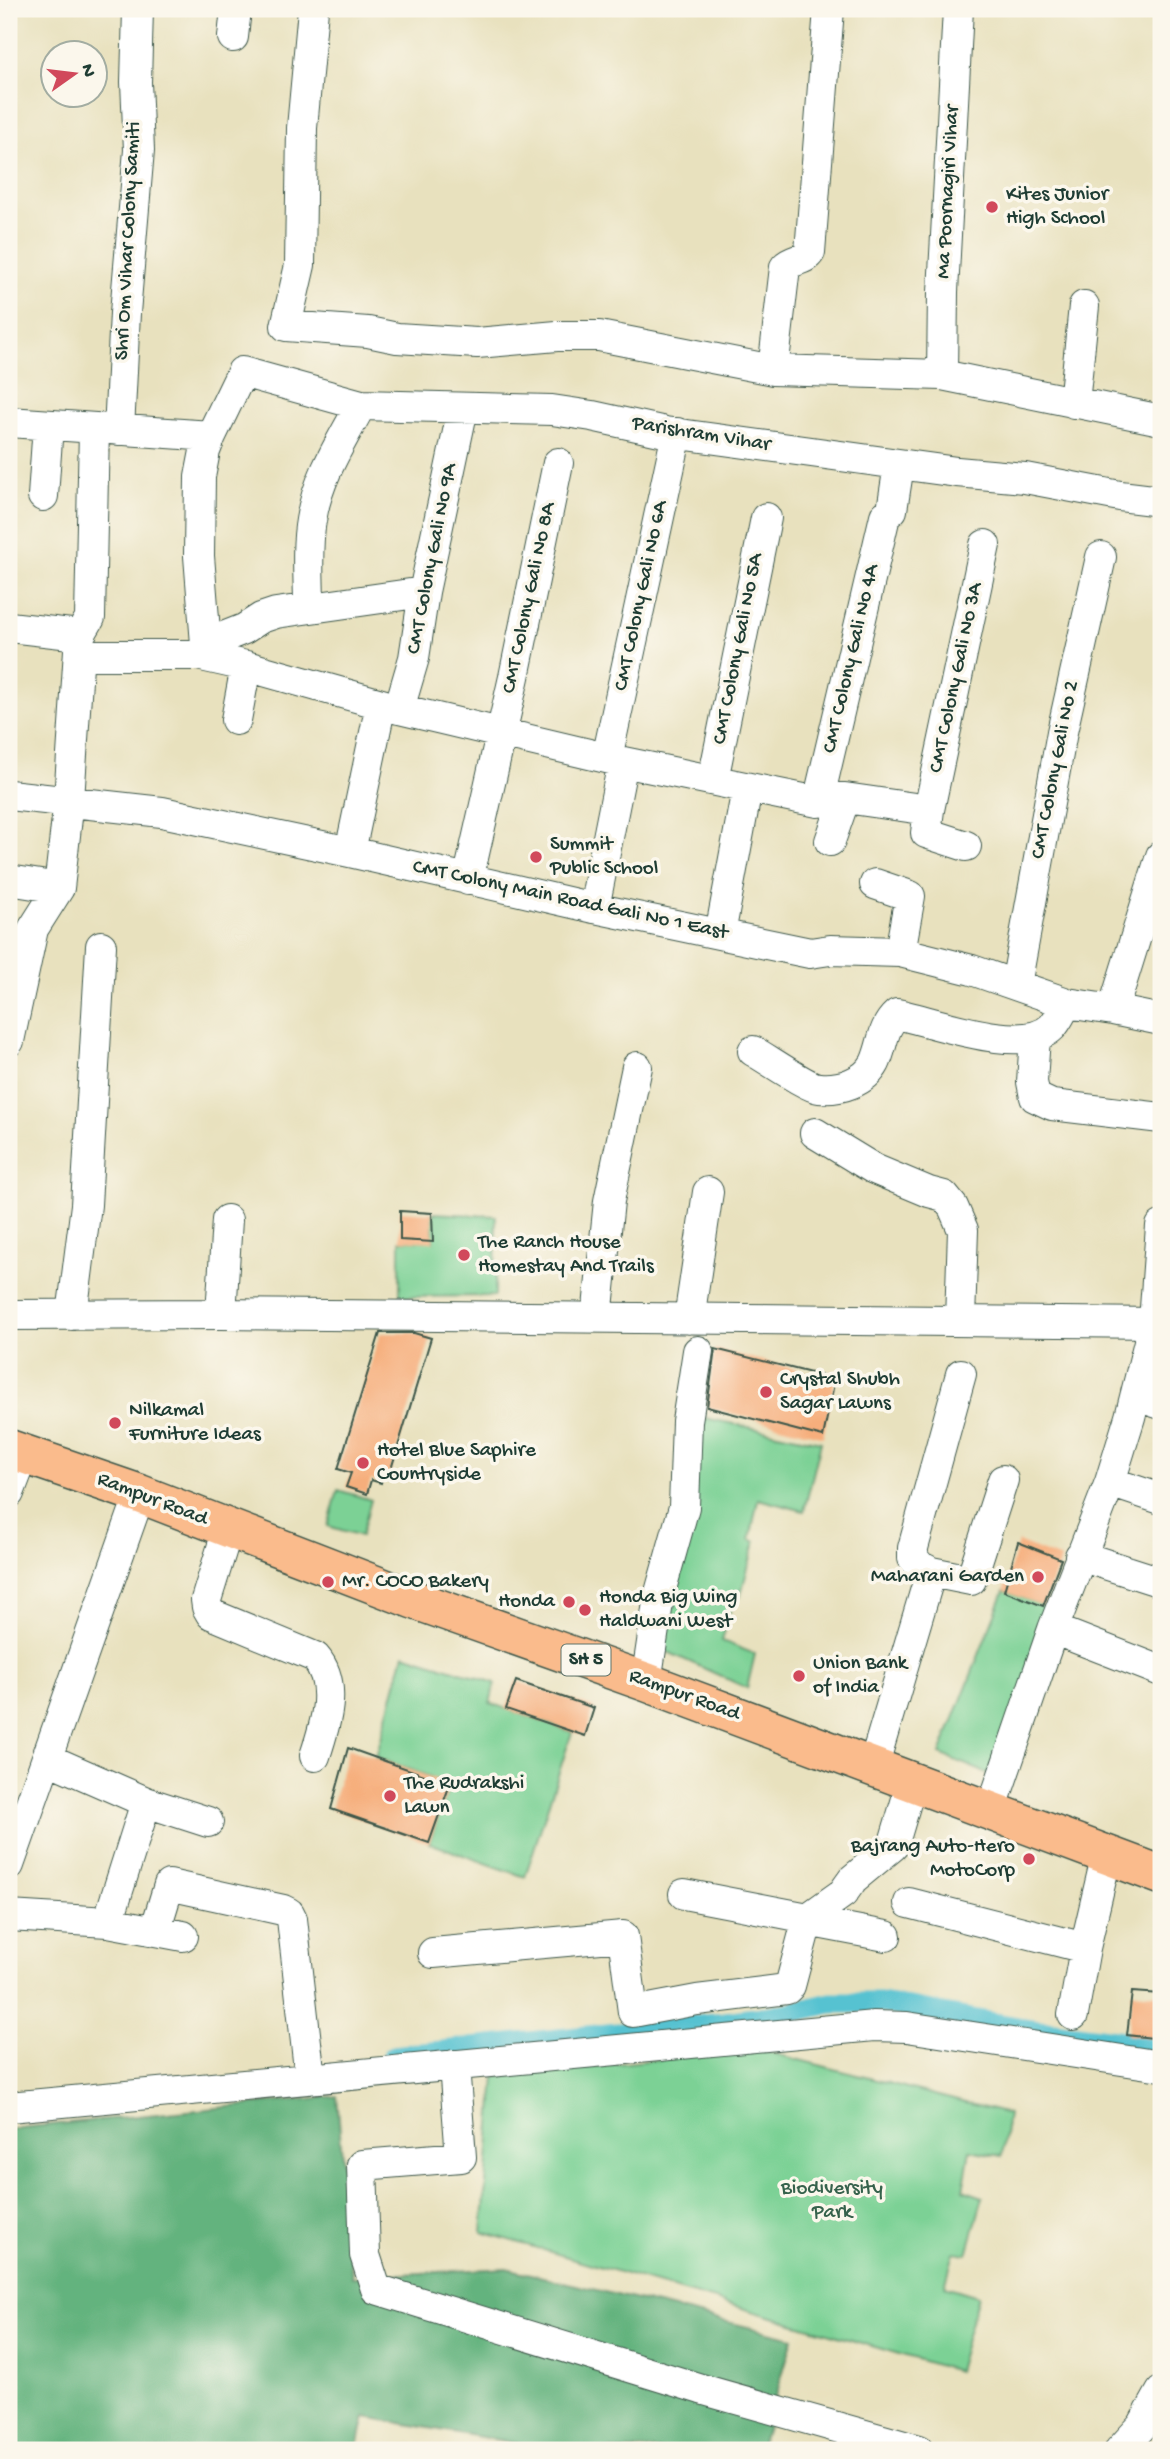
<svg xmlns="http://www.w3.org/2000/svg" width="1170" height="2459" font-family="'Gochi Hand',sans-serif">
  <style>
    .green { fill: #7bd195; stroke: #4d8764; stroke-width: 2 }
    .forest { fill: #64b37e; stroke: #427859; stroke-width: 2 }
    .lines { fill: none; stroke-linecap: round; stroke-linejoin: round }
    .canal { stroke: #57c2d1; stroke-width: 21 }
    .building { fill: #f6ae7c }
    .minor-casing { stroke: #3d5649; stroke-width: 32 }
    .major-casing { stroke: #3d5649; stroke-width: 41 }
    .minor { stroke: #fff; stroke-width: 30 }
    .major { stroke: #fabb8c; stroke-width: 38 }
    .poi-dot { fill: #d1495b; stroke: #fbf7ec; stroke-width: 2.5 }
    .labels { text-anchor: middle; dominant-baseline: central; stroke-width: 7; stroke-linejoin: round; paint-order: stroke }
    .shield { fill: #fbf7ec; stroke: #61756b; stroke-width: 2 }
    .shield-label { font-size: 19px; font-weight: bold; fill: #1f3d34 }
    .street-label { font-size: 21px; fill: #1f3d34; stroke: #fbf7ec }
    .poi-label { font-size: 21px; fill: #1f3d34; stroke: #fbf7ec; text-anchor: start }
    .park-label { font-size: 21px; fill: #36624c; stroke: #fbf7ec }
  </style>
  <rect width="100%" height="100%" fill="#fbf7ec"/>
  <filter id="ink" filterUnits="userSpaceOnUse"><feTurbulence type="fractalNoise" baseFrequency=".0143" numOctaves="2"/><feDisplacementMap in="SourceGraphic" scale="14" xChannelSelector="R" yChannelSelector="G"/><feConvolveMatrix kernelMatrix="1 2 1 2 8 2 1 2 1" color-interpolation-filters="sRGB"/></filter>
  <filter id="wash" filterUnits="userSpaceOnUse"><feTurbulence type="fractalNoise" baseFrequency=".00686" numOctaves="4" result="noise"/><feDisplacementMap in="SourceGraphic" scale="28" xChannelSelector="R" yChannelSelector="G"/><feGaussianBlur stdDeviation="1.57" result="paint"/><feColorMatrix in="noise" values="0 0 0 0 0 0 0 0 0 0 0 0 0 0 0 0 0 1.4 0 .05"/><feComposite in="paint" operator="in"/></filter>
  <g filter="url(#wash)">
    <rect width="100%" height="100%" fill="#e8e1be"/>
    <path class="green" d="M 432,1213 L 496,1216 L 495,1296 L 400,1297 L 400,1240 L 433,1241 Z
      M 700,1417 L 821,1442 L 804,1511 L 758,1499 L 750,1539 L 755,1542 L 740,1597 L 734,1596 L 722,1641 L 755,1654 L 747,1688 L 661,1649 Z
      M 338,1490 L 371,1500 L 361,1536 L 328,1526 Z
      M 1004,1591 L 1056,1610 L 991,1775 L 940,1754 Z
      M 404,1654 L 495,1683 L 490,1703 L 572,1732 L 525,1877 L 429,1843 L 450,1784 L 376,1757 Z
      M 757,2049 L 1008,2114 L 1002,2156 L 970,2150 L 963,2190 L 983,2197 L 967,2254 L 954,2252 L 945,2286 L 978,2296 L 957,2371 L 482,2232 L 495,2077 Z"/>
    <path class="forest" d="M 337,2096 L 352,2277 L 506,2268 L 793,2338 L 760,2450 L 556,2450 L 365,2417 L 357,2450 L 9,2450 L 9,2129 Z"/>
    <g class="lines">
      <path class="canal" d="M 393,2056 L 725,2022 L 784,2014 L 831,2003 L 881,2003 L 1023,2028 L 1161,2046"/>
    </g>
    <g id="blocks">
      <path class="building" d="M 400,1211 L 432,1213 L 433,1242 L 400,1240 Z
        M 380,1333 L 414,1333 L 431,1338 L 388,1479 L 382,1478 L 381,1483 L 371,1480 L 367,1494 L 346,1487 L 351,1473 L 338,1469 Z
        M 715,1349 L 835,1379 L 823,1437 L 707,1407 Z
        M 1018,1542 L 1061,1559 L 1043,1606 L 1004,1591 Z
        M 516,1681 L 594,1708 L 585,1736 L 506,1709 Z
        M 348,1748 L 450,1784 L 429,1843 L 331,1809 Z
        M 1132,1992 L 1161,1994 L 1161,2039 L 1127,2035 Z"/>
    </g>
  </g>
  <g filter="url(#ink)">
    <use href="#blocks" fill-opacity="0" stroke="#3d5649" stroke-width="2"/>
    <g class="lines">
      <g class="minor-casing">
        <path id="minor" d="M 313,9 L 302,128 L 300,265 L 286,326 L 368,332 L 397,338 L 477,343 L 557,336 L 599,336 L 773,370 L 942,375 L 1161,420
          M 233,37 L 236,9
          M 773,370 L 785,267 C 792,259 805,261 810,252 L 829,9
          M 942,375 L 943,292 L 958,9
          M 1074,403 L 1084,306
          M 9,422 L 211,436
          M 119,430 L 125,313 L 139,150 L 136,82 L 138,9
          M 43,496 L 48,425
          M 309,608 C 309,579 306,548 311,520 C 318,477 341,442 361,405
          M 9,627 L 80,635 L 69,800 L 59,888 L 33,929 L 9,1041
          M 80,635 L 90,618 L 94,429
          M 206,644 L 199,556 L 200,477 L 205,451 L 211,436 L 242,372 L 361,405 L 552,410 L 592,416 L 665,432 L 957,472 L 1025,478 L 1120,496 L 1161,501
          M 80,655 L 197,655 L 246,666 L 399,709 L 623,762 L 818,802 L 831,798 L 845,798 L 929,810
          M 197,655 L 206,644 L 244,629 L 261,618 L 276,613 L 424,592
          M 399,709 L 414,658 L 424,592 L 463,408
          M 236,720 L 246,666
          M 607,758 L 677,433
          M 713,780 L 766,518
          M 9,795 L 162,812 L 350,852 L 594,908 L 810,953 L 830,950 L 900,952 L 972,970 L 1067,1003 L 1113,1010 L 1161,1020
          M 818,802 L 885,516 L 892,510 L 899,465
          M 830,841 L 845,798
          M 966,846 L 926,833 L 929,810 L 985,545
          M 350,852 L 381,704
          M 9,880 L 59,888
          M 468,880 L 514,677 L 558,463
          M 875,884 L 910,896 L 900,952
          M 594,908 L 623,762
          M 720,934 L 747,789
          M 1016,985 L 1062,732 L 1101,557
          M 1113,1010 L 1161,856
          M 1035,1037 L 1032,1082 L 1035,1097 L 1052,1105 L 1161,1118
          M 753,1051 C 766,1058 807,1087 819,1088 C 840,1090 865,1082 875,1063 C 883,1046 882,1027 897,1014 C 932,1021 1024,1056 1052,1027 C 1058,1021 1062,1011 1067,1003
          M 815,1133 L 874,1169 L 929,1192 L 944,1196 L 953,1207 L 963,1230 L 960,1320
          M 221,1314 L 227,1220
          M 9,1315 L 221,1314 L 1161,1323
          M 72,1315 L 86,1205 L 101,946
          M 597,1318 L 609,1201 L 637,1067
          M 689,1319 L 708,1192
          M 1136,1396 L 1161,1404
          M 1110,1482 L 1161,1499
          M 9,1493 L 24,1454
          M 228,1529 L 206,1600 L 207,1607 L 211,1614 L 315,1657 C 339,1684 325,1726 315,1756
          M 1080,1556 L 1161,1582
          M 931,1572 L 971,1580 L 1003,1480
          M 1053,1629 L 1161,1671
          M 646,1682 L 659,1596 L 684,1507 L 687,1421 L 698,1351
          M 48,1759 L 146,1802 L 208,1822
          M 873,1767 L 931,1572 L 920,1566 L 913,1558 L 913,1548 L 961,1374
          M 991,1810 L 1053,1629 L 1110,1482 L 1130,1417 L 1154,1322 L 1161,1226
          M 9,1865 L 140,1494
          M 684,1894 L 808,1918
          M 909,1903 L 1085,1948
          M 9,1916 L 108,1922 L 183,1936
          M 807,1921 L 886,1936
          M 108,1922 L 146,1802
          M 155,1931 L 169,1885 L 283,1910 L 289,1913 L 292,1919 L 310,2078
          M 433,1953 L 623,1936 L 633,2012 L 697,2000 L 787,1989 L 790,1986 L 808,1918 L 843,1893 L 853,1879 L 893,1846 L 912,1782
          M 1073,2015 L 1085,1948 L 1107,1854
          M 454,2065 L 461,2157 L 362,2165 L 365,2255 L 376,2289 L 701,2389 L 918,2450
          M 9,2107 L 874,2026 L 907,2027 L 1161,2066
          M 1120,2450 L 1142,2426 L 1161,2392"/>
      </g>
      <g class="major-casing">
        <path id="major" d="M 9,1449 L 140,1494 L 412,1599 L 646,1682 L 1161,1875"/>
      </g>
      <use href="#minor" class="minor"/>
      <use href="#major" class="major"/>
    </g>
  </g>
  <g class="poi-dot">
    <circle cx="992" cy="207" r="7"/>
    <circle cx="536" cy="857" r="7"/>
    <circle cx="464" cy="1255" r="7"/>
    <circle cx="766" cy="1392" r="7"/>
    <circle cx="115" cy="1423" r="7"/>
    <circle cx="363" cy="1463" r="7"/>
    <circle cx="1038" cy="1577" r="7"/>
    <circle cx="328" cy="1582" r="7"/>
    <circle cx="569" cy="1602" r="7"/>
    <circle cx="585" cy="1610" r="7"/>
    <circle cx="799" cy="1676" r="7"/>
    <circle cx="390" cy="1796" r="7"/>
    <circle cx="1029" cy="1859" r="7"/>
  </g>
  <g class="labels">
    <rect class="shield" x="561.5" y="1644.5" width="49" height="31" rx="5"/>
    <g class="shield-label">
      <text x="586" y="1660">SH 5</text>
    </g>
    <g class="street-label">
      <text transform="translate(949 192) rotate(-87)">Ma Poornagiri Vihar</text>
      <text transform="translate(129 241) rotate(-87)">Shri Om Vihar Colony Samiti</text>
      <text transform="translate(701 435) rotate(9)">Parishram Vihar</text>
      <text transform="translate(433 559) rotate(-79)">CMT Colony Gali No 9A</text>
      <text transform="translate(642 596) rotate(-78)">CMT Colony Gali No 6A</text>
      <text transform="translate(530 598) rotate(-78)">CMT Colony Gali No 8A</text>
      <text transform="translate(739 649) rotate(-79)">CMT Colony Gali No 5A</text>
      <text transform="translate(852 659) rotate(-77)">CMT Colony Gali No 4A</text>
      <text transform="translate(957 678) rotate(-78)">CMT Colony Gali No 3A</text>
      <text transform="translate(1056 770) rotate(-79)">CMT Colony Gali No 2</text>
      <text transform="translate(570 901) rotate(12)">CMT Colony Main Road Gali No 1 East</text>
      <text transform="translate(152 1500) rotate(21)">Rampur Road</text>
      <text transform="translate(684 1696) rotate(20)">Rampur Road</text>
    </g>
    <g class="poi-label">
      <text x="1006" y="195">Kites Junior<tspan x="1006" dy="24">High School</tspan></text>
      <text x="550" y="845">Summit<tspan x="550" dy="24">Public School</tspan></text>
      <text x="478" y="1243">The Ranch House<tspan x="478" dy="24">Homestay And Trails</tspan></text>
      <text x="780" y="1380">Crystal Shubh<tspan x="780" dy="24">Sagar Lawns</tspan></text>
      <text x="129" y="1411">Nilkamal<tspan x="129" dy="24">Furniture Ideas</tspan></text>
      <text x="377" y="1451">Hotel Blue Saphire<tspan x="377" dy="24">Countryside</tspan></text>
      <text x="1024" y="1577" text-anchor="end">Maharani Garden</text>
      <text x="342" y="1582">Mr. COCO Bakery</text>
      <text x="599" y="1598">Honda Big Wing<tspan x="599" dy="24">Haldwani West</tspan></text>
      <text x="555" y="1602" text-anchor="end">Honda</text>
      <text x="813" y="1664">Union Bank<tspan x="813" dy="24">of India</tspan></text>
      <text x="404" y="1784">The Rudrakshi<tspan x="404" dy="24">Lawn</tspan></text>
      <text x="1015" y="1847" text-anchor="end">Bajrang Auto-Hero<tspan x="1015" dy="24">MotoCorp</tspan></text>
    </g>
    <g class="park-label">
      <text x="832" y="2189">Biodiversity<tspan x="832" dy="24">Park</tspan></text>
    </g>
  </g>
  <rect width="1170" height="2459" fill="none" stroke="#fbf7ec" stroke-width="35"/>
  <g transform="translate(74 74) rotate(76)"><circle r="33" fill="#fbf7ec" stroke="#a3ada2" stroke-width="2"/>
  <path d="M0-5L12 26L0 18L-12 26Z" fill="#d1495b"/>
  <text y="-10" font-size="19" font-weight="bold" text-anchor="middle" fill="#1f3d34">N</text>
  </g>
</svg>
